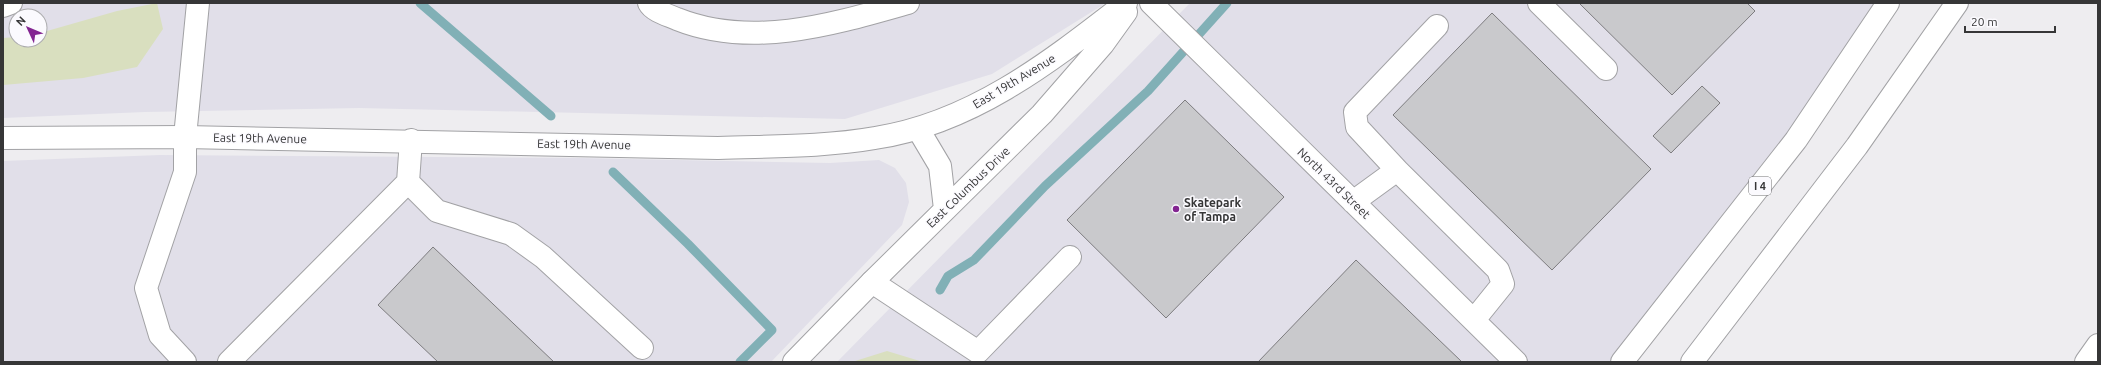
<svg xmlns="http://www.w3.org/2000/svg" width="2101" height="365" font-family="Ubuntu,sans-serif">
  <style>
    .built { fill: #e1dfe9; fill-rule: evenodd }
    .green { fill: #d9dfbf }
    .lines { fill: none; stroke-linecap: round; stroke-linejoin: round }
    .stream { stroke: #81b0b6; stroke-width: 9 }
    .building { fill: #c9c9cc; stroke: #7d7c7f }
    .minor-casing { stroke: #a2a2a5; stroke-width: 24 }
    .major-casing { stroke: #a2a2a5; stroke-width: 24 }
    .highway-casing { stroke: #a2a2a5; stroke-width: 24 }
    .minor { stroke: #fff; stroke-width: 22 }
    .major { stroke: #fff; stroke-width: 22 }
    .highway { stroke: #fff; stroke-width: 22 }
    .poi-dot { fill: #832591; stroke: #fbfafe; stroke-width: 1.5 }
    .labels { text-anchor: middle; dominant-baseline: central; stroke-width: 3; stroke-linejoin: round; paint-order: stroke }
    .shield { fill: #fbfafe; stroke: #717173; stroke-width: 1 }
    .shield-label { font-size: 11px; font-weight: bold; fill: #363637 }
    .street-label { font-size: 12px; fill: #363637; stroke: #fbfafe }
    .poi-label { font-size: 12px; font-weight: bold; fill: #363637; stroke: #fbfafe; text-anchor: start }
  </style>
  <rect width="100%" height="100%" fill="#eeedf0"/>
  <path class="built" d="M 3,3 L 1106,3 L 992,74 L 845,119 L 359,108 L 145,112 L 3,118 ZM 16,16 L 40,16 L 40,40 L 16,40 Z
    M 1190,3 L 1881,3 L 1626,362 L 837,362 Z
    M 160,155 L 578,158 L 830,163 L 879,160 L 895,168 L 906,183 L 909,202 L 902,225 L 771,362 L 3,362 L 3,161 Z"/>
  <path class="green" d="M 157,3 L 163,29 L 137,67 L 83,78 L 3,85 L 3,38 L 16,37 L 16,40 L 40,40 L 40,33 L 117,11 Z
    M 887,351 L 923,362 L 852,362 Z"/>
  <g class="lines">
    <path class="stream" d="M 420,3 L 551,116
      M 613,172 L 688,244 L 772,330 L 740,362
      M 940,290 L 948,276 L 974,260 L 1045,186 L 1148,91 L 1227,3"/>
  </g>
  <path class="building" d="M 1579,3 L 1747,3 L 1755,11 L 1672,95 Z
    M 1492,13 L 1651,169 L 1552,270 L 1393,115 Z
    M 1702,86 L 1720,103 L 1671,153 L 1653,136 Z
    M 1185,100 L 1284,197 L 1166,318 L 1067,220 Z
    M 433,247 L 554,362 L 438,362 L 378,305 Z
    M 1356,260 L 1462,362 L 1258,362 Z"/>
  <g class="lines">
    <g class="minor-casing">
      <path id="minor" d="M 649,3 C 653,11 668,15 677,19 C 752,49 834,24 908,3
        M 1151,3 L 1516,362
        M 1539,3 L 1606,69
        M 3,6 L 11,3
        M 1397,170 L 1357,127 L 1355,112 L 1437,26
        M 408,182 L 437,211 L 511,234 L 543,257 L 642,348
        M 1353,202 L 1397,170 L 1498,270 L 1503,284 L 1474,320
        M 872,282 L 978,352 L 1070,257
        M 185,362 L 160,335 L 146,288 L 185,172 L 185,137 L 198,3
        M 229,362 L 408,182 L 411,140"/>
    </g>
    <g class="major-casing">
      <path id="major" d="M 918,129 L 940,166 L 945,209
        M 3,138 L 185,137 L 718,148 C 770,146 824,147 875,138 C 973,123 1051,61 1126,3
        M 794,362 L 872,282 L 1042,114 L 1103,44 L 1126,12"/>
    </g>
    <g class="highway-casing">
      <path id="highway" d="M 1622,362 L 1796,140 L 1888,3
        M 1692,362 L 1857,146 L 1957,3
        M 2086,362 L 2098,345"/>
    </g>
    <use href="#minor" class="minor"/>
    <use href="#major" class="major"/>
    <use href="#highway" class="highway"/>
  </g>
  <circle class="poi-dot" cx="1176" cy="209" r="4"/>
  <g class="labels">
    <rect class="shield" x="1749" y="177" width="22" height="18" rx="3"/>
    <g class="shield-label">
      <text x="1760" y="186">I 4</text>
    </g>
    <g class="street-label">
      <text transform="translate(1014 81) rotate(-31)">East 19th Avenue</text>
      <text transform="translate(260 138) rotate(1)">East 19th Avenue</text>
      <text transform="translate(584 144) rotate(1)">East 19th Avenue</text>
      <text transform="translate(1334 183) rotate(44)">North 43rd Street</text>
      <text transform="translate(968 187) rotate(-44)">East Columbus Drive</text>
    </g>
    <g class="poi-label">
      <text x="1184" y="202">Skatepark<tspan x="1184" dy="14">of Tampa</tspan></text>
    </g>
  </g>
  <rect width="2101" height="365" fill="none" stroke="#363637" stroke-width="8"/>
  <g transform="translate(28 28) rotate(314)"><circle r="19" fill="#fbfafe" stroke="#acacae"/>
  <path d="M0-3L7 15L0 10L-7 15Z" fill="#832591"/>
  <text y="-6" font-size="11" font-weight="bold" text-anchor="middle" fill="#363637">N</text>
  </g>
  <path d="M1965 26v6h90v-6" fill="none" stroke="#363637" stroke-width="2"/>
  <text x="1971" y="26" font-size="12" fill="#363637" stroke="#fbfafe" stroke-width="3" paint-order="stroke">20 m</text>
</svg>
